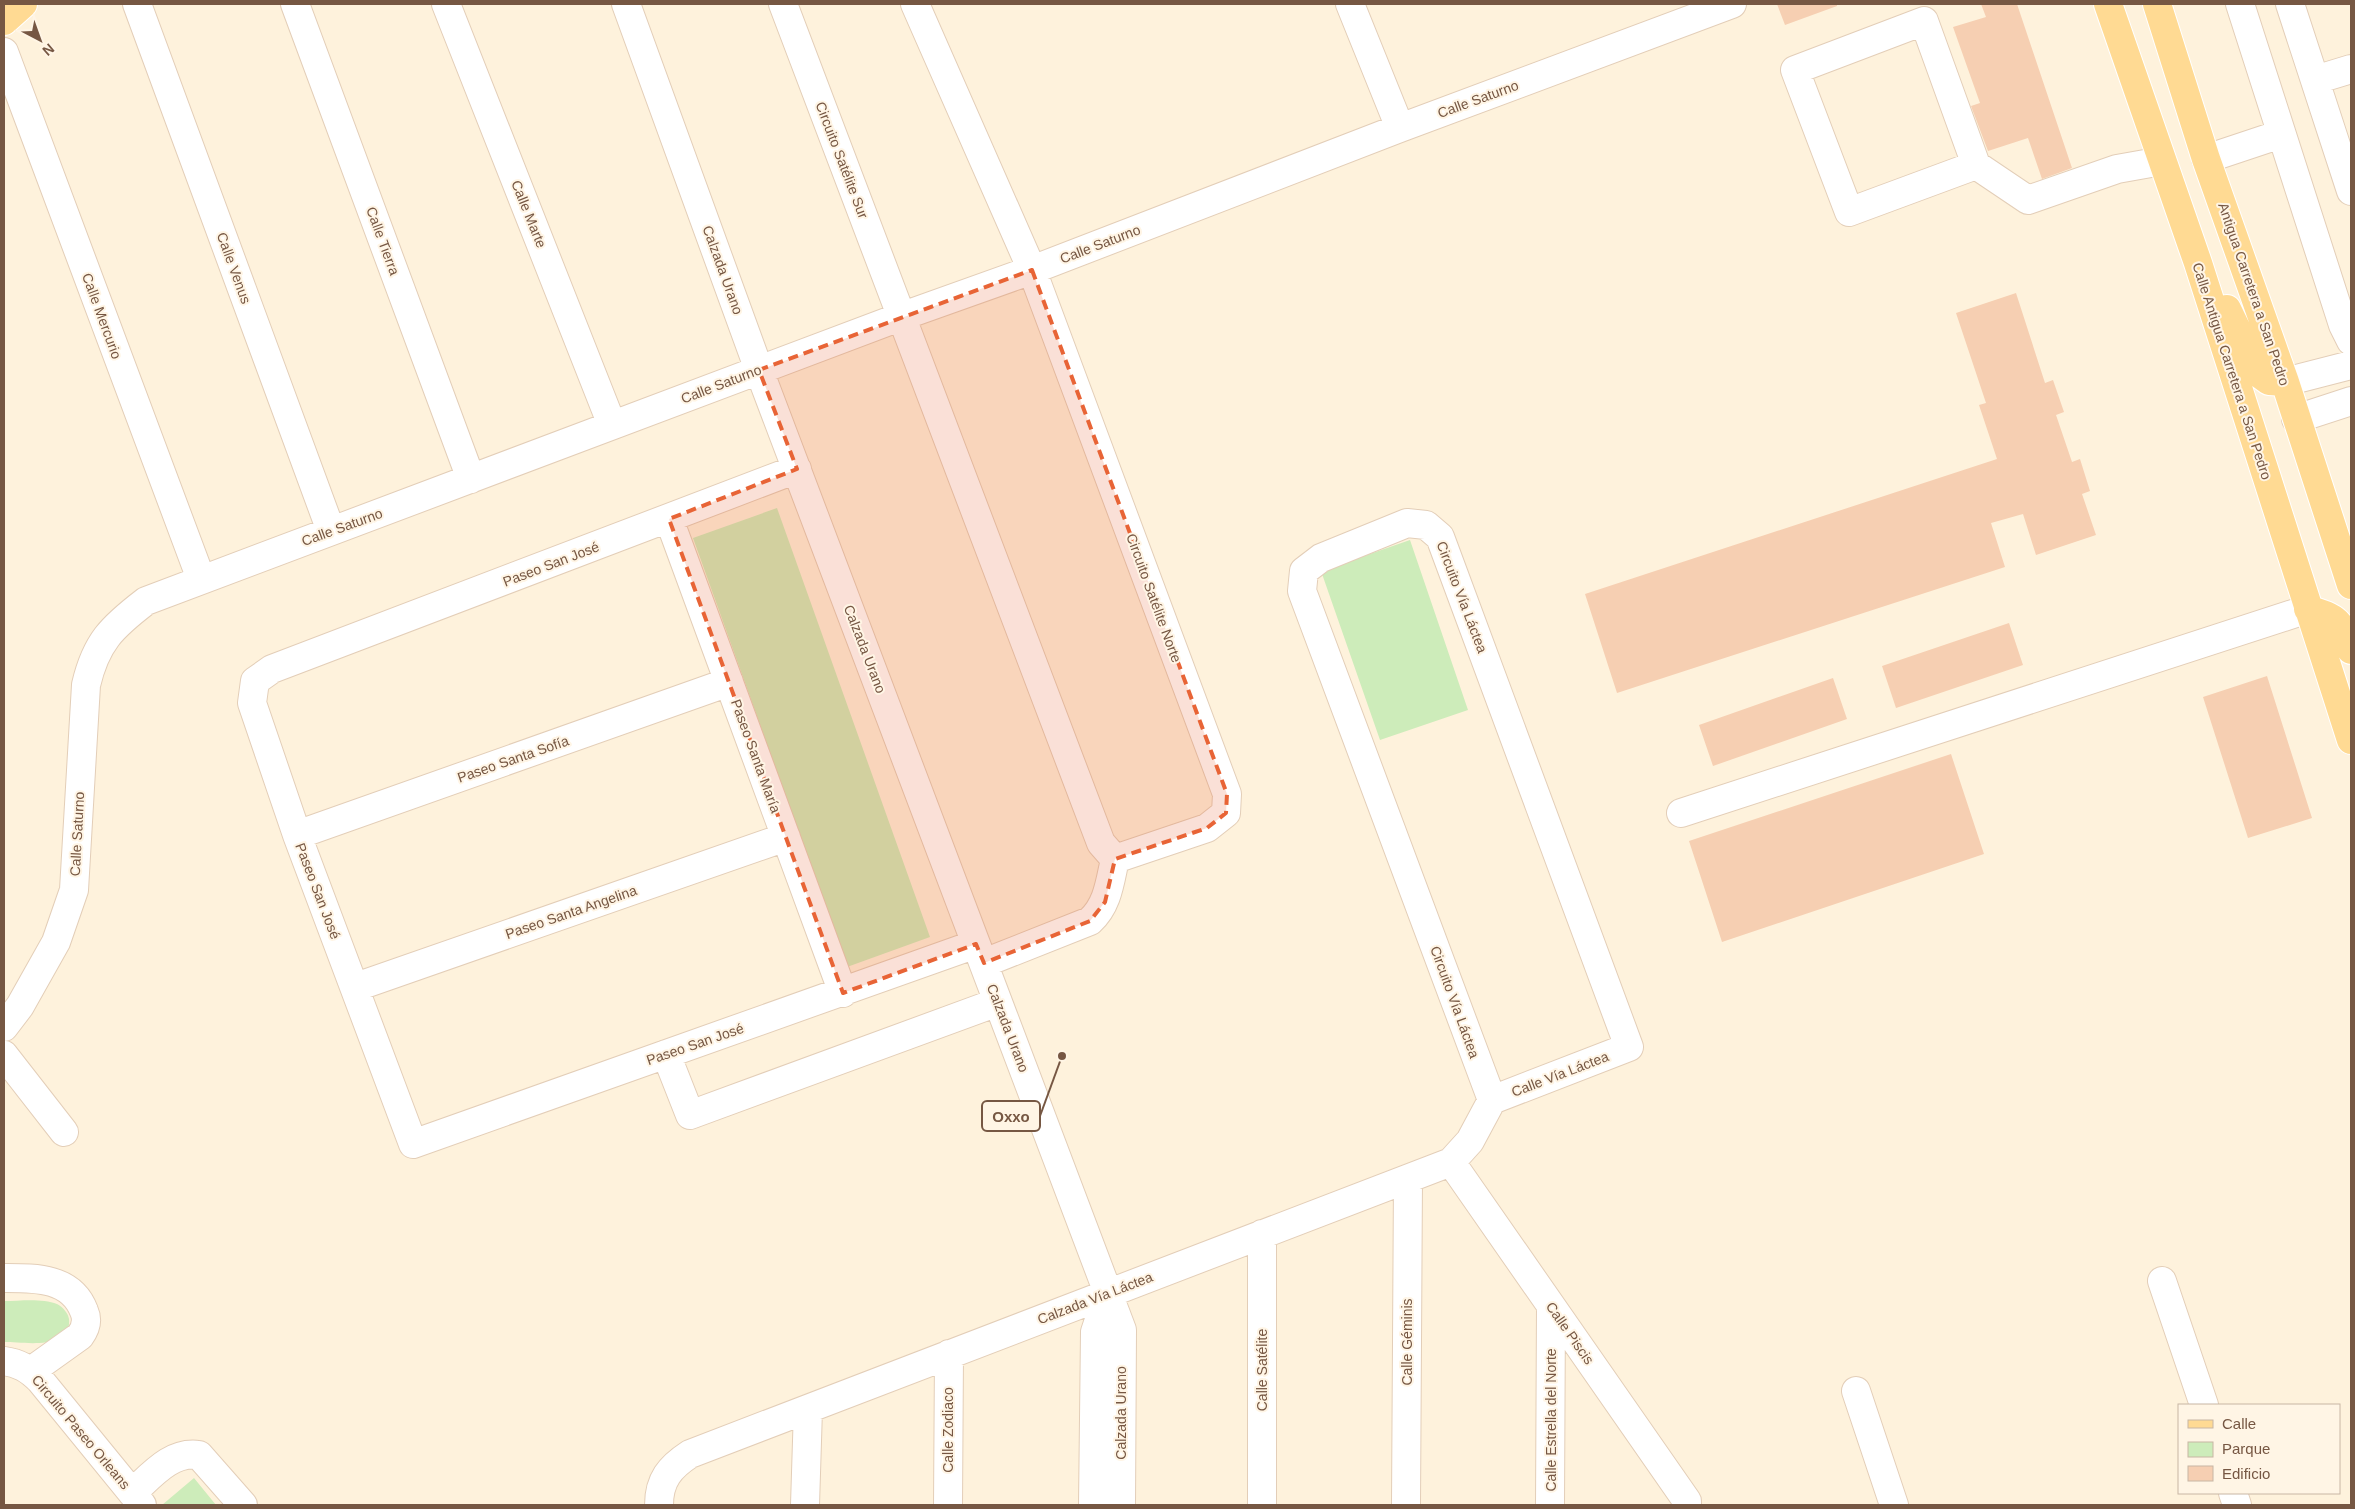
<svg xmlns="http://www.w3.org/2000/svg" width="2355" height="1509" font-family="Arial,sans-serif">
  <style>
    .green { fill: #cdecba }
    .building { fill: #f6cfb2 }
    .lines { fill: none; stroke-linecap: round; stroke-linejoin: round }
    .minor-casing { stroke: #e3ceb8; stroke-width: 30 }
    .major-casing { stroke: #fff; stroke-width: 30 }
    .minor { stroke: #fff; stroke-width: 28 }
    .major { stroke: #ffda93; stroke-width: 28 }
    .marked { fill: #e86436; fill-opacity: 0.2; stroke: #e86436; stroke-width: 4; stroke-dasharray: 10 6; stroke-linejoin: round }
    .labels { text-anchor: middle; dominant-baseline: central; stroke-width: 4; stroke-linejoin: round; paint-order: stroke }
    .street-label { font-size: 14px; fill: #765743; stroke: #fff5e5 }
    .leader { fill: none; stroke: #765743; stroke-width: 2 }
    .callout-dot { fill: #765743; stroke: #fff5e5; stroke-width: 2 }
    .callout { fill: #fff5e5; stroke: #765743; stroke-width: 2 }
    .callout-label { font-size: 15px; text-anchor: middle; font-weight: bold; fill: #765743 }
  </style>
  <rect width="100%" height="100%" fill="#fef2dc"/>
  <path class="green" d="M 777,508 L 930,937 L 847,967 L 693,538 Z
    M 1410,540 L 1468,710 L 1380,740 L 1321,571 Z
    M 4,1301 C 20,1301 42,1298 57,1304 C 63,1307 68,1313 69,1319 C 72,1351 24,1342 4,1342 Z
    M 194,1478 L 216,1505 L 162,1505 Z"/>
  <path class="building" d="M 1777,4 L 1837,4 L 1837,6 L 1785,25 Z
    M 1981,4 L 2017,4 L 2072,168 L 2042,179 L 2028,138 L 1988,151 L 1971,106 L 1980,103 L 1953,27 L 1986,17 Z
    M 2016,293 L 2045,383 L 2053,380 L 2064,412 L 2056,415 L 2072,462 L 2080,459 L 2090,491 L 2082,494 L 2096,535 L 2036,555 L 2023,514 L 1991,523 L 2005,567 L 1617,693 L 1585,594 L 1997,459 L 1979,405 L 1986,403 L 1956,313 Z
    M 2009,623 L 2023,665 L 1896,708 L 1882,666 Z
    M 2267,676 L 2312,818 L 2248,838 L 2203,697 Z
    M 1833,678 L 1847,719 L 1713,766 L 1699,725 Z
    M 1951,754 L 1984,854 L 1722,942 L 1689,841 Z"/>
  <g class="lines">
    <g class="minor-casing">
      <path id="minor" d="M 137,4 L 331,531
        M 295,4 L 471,479
        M 446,4 L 612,425
        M 626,4 L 759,370 L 1122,1330 L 1121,1505
        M 783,4 L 1101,843 L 1115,859
        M 915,4 L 1032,270 L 1227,794 L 1226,813 L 1207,828 L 1115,859
        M 1350,4 L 1400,128
        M 2240,4 L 2343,325 L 2351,341
        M 2290,4 L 2351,191
        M 4,52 L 201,579
        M 2315,80 L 2351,69
        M 2206,159 L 2281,134
        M 1976,165 L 1849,212 L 1795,70 L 1924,21 L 1976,165 L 2028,200 L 2117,169 L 2162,161
        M 2285,382 L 2351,365
        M 2296,419 L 2351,401
        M 797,469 L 272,669 L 255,681 L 252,703 L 297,835 L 413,1144 L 976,944
        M 669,519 L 843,993
        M 1407,523 L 1426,525 L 1440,537 L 1629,1047 L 1492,1100 L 1302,591 L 1304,571 L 1321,558 Z
        M 1681,813 L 2308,609
        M 297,835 L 729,682
        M 984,963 L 1090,921 C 1108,905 1110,881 1115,859
        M 356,987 L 786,837
        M 4,1027 L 20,1006 L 56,942 L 74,890 L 86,685 C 96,642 112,627 146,601 L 900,317 L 1032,270 L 1400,128 L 1732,4
        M 666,1054 L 690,1115 L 998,1002
        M 4,1055 L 64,1132
        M 1451,1162 L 1687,1501 L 1687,1505
        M 1262,1234 L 1262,1505
        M 4,1278 C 35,1278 71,1277 84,1311 C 88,1320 86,1328 80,1336 L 31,1371
        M 2162,1281 L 2204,1405
        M 4,1361 C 19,1363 29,1369 40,1380 L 142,1505
        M 1856,1391 L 1894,1505
        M 132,1493 C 152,1475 171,1451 199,1455 L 243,1505
        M 2233,1493 L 2237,1505
        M 659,1505 C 659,1480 670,1467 690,1454 L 1451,1162 L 1470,1141 L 1492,1100
        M 805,1505 L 808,1409
        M 948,1505 L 949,1354
        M 1093,1505 L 1095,1332 L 1108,1293
        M 1406,1505 L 1408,1179
        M 1550,1505 L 1551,1306"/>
    </g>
    <g class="major-casing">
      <path id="major" d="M 2108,4 L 2198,263 L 2351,740
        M 2157,4 L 2206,159 L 2285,382 L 2351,585
        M 4,21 L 23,4
        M 2227,309 L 2258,373 L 2269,381 L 2285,382
        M 2308,609 C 2337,618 2341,621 2351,650"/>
    </g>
    <use href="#minor" class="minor"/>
    <use href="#major" class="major"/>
  </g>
  <path class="marked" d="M 1032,270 L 1227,794 L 1226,813 L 1207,828 L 1115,859 L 1105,902 L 1090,921 L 984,963 L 976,944 L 843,993 L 669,519 L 797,469 L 759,370 Z"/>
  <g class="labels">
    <g class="street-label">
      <text transform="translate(1478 99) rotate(-20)">Calle Saturno</text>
      <text transform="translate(842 160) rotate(69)">Circuito Satélite Sur</text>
      <text transform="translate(529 214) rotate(68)">Calle Marte</text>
      <text transform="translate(383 241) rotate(70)">Calle Tierra</text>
      <text transform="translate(1100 244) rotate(-21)">Calle Saturno</text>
      <text transform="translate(234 268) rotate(70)">Calle Venus</text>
      <text transform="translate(723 270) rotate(70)">Calzada Urano</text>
      <text transform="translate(2254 294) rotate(71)">Antigua Carretera a San Pedro</text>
      <text transform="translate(102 316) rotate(70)">Calle Mercurio</text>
      <text transform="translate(2232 371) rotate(72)">Calle Antigua Carretera a San Pedro</text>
      <text transform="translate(721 384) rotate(-21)">Calle Saturno</text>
      <text transform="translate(342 527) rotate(-20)">Calle Saturno</text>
      <text transform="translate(551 564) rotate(-21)">Paseo San José</text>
      <text transform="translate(1462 597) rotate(69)">Circuito Vía Láctea</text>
      <text transform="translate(1154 598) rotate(70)">Circuito Satélite Norte</text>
      <text transform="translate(865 649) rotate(69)">Calzada Urano</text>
      <text transform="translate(756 756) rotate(70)">Paseo Santa María</text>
      <text transform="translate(513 759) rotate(-19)">Paseo Santa Sofía</text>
      <text transform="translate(77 834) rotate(-87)">Calle Saturno</text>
      <text transform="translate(318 891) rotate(69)">Paseo San José</text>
      <text transform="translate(571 912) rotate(-19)">Paseo Santa Angelina</text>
      <text transform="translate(1455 1002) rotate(70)">Circuito Vía Láctea</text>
      <text transform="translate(1008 1028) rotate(69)">Calzada Urano</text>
      <text transform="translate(695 1044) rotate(-19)">Paseo San José</text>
      <text transform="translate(1560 1074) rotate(-21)">Calle Vía Láctea</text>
      <text transform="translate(1095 1298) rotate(-21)">Calzada Vía Láctea</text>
      <text transform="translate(1570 1333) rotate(55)">Calle Piscis</text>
      <text transform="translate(1407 1342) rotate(-90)">Calle Géminis</text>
      <text transform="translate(1262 1370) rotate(-90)">Calle Satélite</text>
      <text transform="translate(1121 1413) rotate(-90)">Calzada Urano</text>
      <text transform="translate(1551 1420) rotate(-90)">Calle Estrella del Norte</text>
      <text transform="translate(948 1430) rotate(-90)">Calle Zodiaco</text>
      <text transform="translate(81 1432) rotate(50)">Circuito Paseo Orleans</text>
    </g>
  </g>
  <path class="leader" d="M1062 1056L1040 1116"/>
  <circle class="callout-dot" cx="1062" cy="1056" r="5"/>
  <rect class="callout" x="982" y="1101" width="58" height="30" rx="5"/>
  <g class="callout-label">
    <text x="1011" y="1122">Oxxo</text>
  </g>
  <rect width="2355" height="1509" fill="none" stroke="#765743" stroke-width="10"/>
  <rect x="2178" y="1404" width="162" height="90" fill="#fff5e5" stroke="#c8b6a4"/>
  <rect x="2188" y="1420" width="25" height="8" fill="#ffda93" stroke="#c8b6a4"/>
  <text x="2222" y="1429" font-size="15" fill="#765743">Calle</text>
  <rect x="2188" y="1442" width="25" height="15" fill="#cdecba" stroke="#c8b6a4"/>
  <text x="2222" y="1454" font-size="15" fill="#765743">Parque</text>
  <rect x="2188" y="1466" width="25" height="15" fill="#f6cfb2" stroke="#c8b6a4"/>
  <text x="2222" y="1479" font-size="15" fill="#765743">Edificio</text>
  <g transform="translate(40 40) rotate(139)" stroke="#fff5e5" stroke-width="4" paint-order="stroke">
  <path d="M0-4L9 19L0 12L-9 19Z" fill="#765743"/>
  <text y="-8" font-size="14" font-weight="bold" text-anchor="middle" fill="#765743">N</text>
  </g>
</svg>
